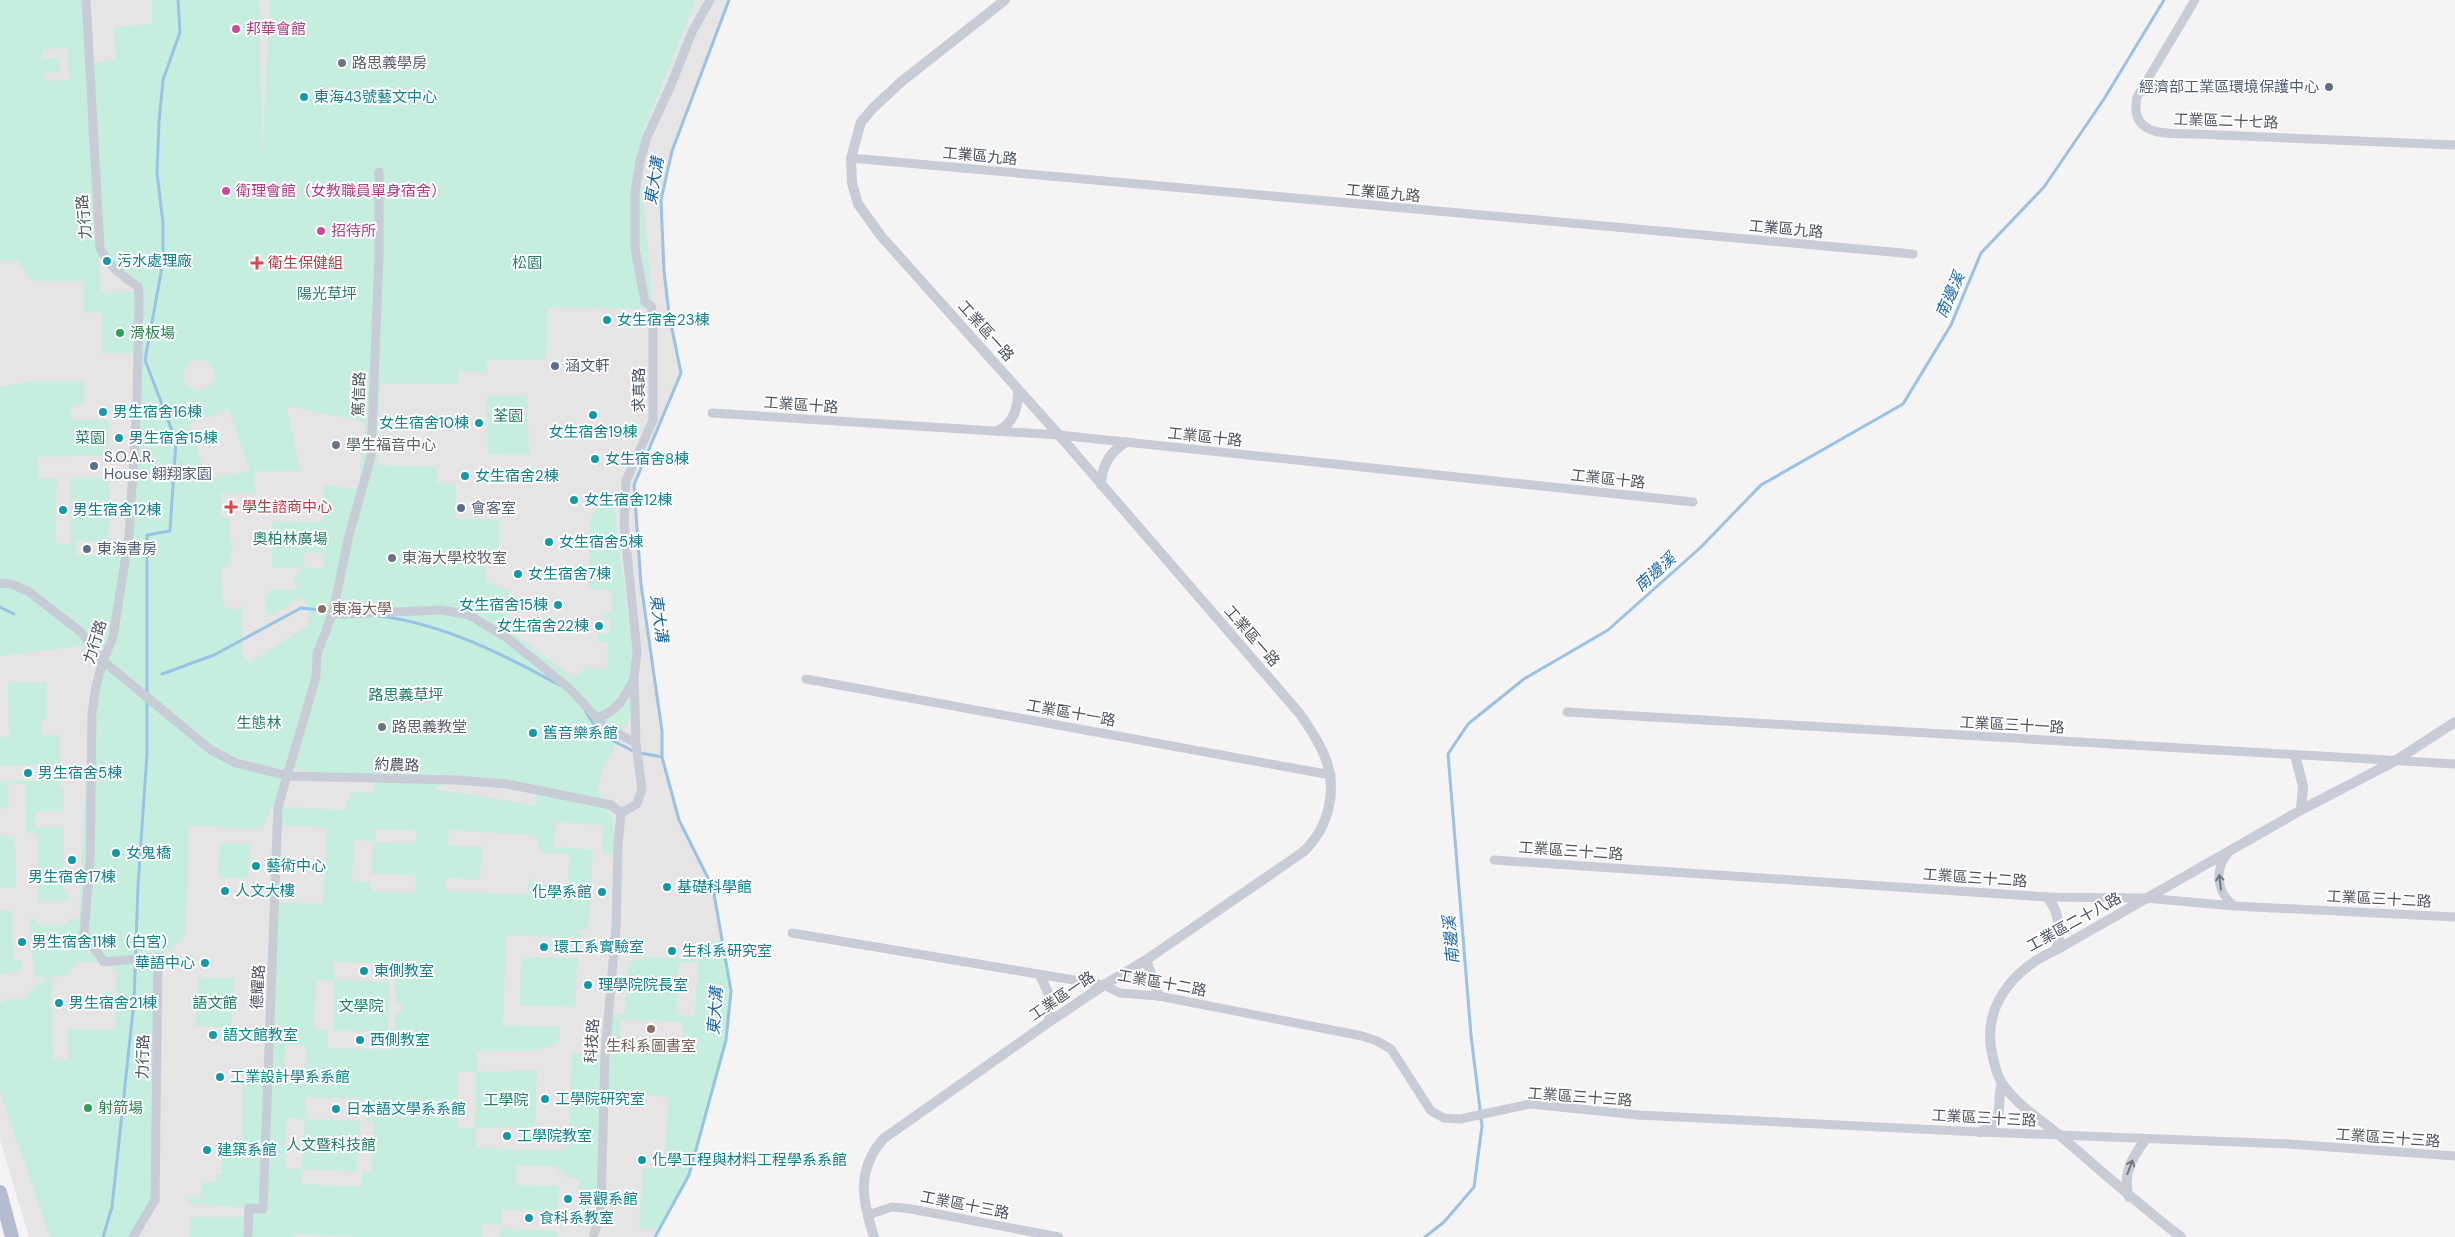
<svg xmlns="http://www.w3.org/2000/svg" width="2455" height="1237" font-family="'DM Sans','Noto Sans TC',sans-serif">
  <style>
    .education { fill: #e6e4e4 }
    .green { fill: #c6eedf; fill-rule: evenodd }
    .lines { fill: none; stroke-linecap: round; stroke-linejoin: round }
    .stream { stroke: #96c3e7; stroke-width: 3 }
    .minor { stroke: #c8ccd6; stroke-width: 9 }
    .tertiary { stroke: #c8ccd6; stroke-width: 10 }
    .primary { stroke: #b5bccf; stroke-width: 14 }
    .oneway { stroke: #707683 }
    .hotel-dot { fill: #d1479c; stroke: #fff; stroke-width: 2 }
    .worship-dot { fill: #6b7280; stroke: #fff; stroke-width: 2 }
    .service-dot { fill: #5c6f8a; stroke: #fff; stroke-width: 2 }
    .culture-dot { fill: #0f9aa8; stroke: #fff; stroke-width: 2 }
    .health-dot { fill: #e0444e; stroke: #fff; stroke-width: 2 }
    .leisure-dot { fill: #2e9e5b; stroke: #fff; stroke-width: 2 }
    .education-dot { fill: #8d6e63; stroke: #fff; stroke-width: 2 }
    .labels { text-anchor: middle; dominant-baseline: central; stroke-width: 4; stroke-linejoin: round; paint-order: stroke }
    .hotel-label { font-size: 15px; fill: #b23c85; stroke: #fff; text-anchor: start }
    .worship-label { font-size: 15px; fill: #5b616d; stroke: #fff; text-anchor: start }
    .service-label { font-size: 15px; fill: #4e5e75; stroke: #fff; text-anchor: start }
    .culture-label { font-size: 15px; fill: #0d838f; stroke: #fff; text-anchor: start }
    .street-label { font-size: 15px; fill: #4b515f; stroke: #fff }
    .health-label { font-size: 15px; fill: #be3a42; stroke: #fff; text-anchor: start }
    .park-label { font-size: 15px; fill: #1f7e65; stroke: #fff }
    .leisure-label { font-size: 15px; fill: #27864d; stroke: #fff; text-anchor: start }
    .education-label { font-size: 15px; fill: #785e54; stroke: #fff; text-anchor: start }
    .water-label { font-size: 16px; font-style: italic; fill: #1767a7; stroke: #fff }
  </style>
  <rect width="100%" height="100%" fill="#f5f3f3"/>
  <path class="education" d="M 0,0 L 729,0 L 672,151 L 661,200 L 664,271 L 669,314 L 681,373 L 634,485 L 641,584 L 662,731 L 662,757 L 679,820 L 713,888 L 731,991 L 726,1040 L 689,1175 L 655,1237 L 29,1237 L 0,1140 Z"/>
  <path class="green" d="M 0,0 L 88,0 L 88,65 L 116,59 L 114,27 L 152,24 L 152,0 L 259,0 L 262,157 L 270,0 L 696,0 L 642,134 L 643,194 L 653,309 L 547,307 L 547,347 L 544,360 L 487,360 L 487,372 L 458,372 L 458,384 L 380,383 L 378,465 L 437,467 L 437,483 L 456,484 L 456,519 L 499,519 L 499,561 L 486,565 L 486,582 L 509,591 L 508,629 L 573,678 L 585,668 L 607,669 L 608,643 L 598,642 L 598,634 L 610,634 L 611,619 L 601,618 L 601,613 L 611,613 L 612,591 L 589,589 L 590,522 L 598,502 L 613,498 L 633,659 L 631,715 L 603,768 L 598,791 L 613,820 L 615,854 L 602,853 L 604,825 L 556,822 L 554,847 L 593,850 L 588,930 L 574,929 L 583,938 L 506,935 L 503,1025 L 560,1027 L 559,1042 L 537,1051 L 477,1051 L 477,1072 L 537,1070 L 535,1127 L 476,1128 L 475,1148 L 557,1151 L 568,1147 L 572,1053 L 605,1055 L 608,1013 L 624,1015 L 629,963 L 644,957 L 700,959 L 700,944 L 724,939 L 731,991 L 726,1040 L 689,1175 L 659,1229 L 639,1228 L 643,1168 L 664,1169 L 669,1097 L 604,1093 L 601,1204 L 577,1213 L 579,1179 L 567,1178 L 567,1175 L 558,1171 L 558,1166 L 517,1165 L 515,1185 L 559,1186 L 558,1211 L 502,1209 L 501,1225 L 481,1224 L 481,1237 L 361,1237 L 293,1234 L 293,1237 L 190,1237 L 191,1217 L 249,1217 L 248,1208 L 189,1203 L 183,1197 L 201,1197 L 202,1182 L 215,1182 L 216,1174 L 222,1174 L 222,1143 L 242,1143 L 243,1080 L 250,1081 L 250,1069 L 268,1070 L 275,902 L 323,904 L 327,828 L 278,825 L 278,807 L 345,810 L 351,792 L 374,793 L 372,782 L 291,768 L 262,829 L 189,826 L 186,932 L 180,941 L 158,958 L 155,1200 L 133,1237 L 50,1237 L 0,1091 L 0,1003 L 8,999 L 25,999 L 34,988 L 50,977 L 34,977 L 30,919 L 36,919 L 37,925 L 69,925 L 70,919 L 79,919 L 85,788 L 91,716 L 102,663 L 82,646 L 0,656 L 0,387 L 32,381 L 84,381 L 83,404 L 71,405 L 71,420 L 109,420 L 108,455 L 38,457 L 39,478 L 57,478 L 55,543 L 71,544 L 71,477 L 108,477 L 110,504 L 108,543 L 128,545 L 138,353 L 103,353 L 102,313 L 84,312 L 84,281 L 32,281 L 18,261 L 0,260 ZM 68,48 L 69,80 L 44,81 L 44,73 L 60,72 L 59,58 L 43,59 L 42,50 ZM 97,225 L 99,242 L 137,292 L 101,293 ZM 197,359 L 207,361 L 215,373 C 213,394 188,395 183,376 L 188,363 ZM 286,406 L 366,422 L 360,465 L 362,490 L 324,485 L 323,522 L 272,521 L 272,568 L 303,567 L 295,578 L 295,590 L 271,589 L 265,599 L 265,612 L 270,616 L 302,597 L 308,605 L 309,625 L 249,663 L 242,655 L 242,604 L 237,610 L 224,607 L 221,568 L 229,564 L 233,542 L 230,542 L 230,518 L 221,517 L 221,493 L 255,493 L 255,471 L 301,471 ZM 229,409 L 250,471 L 207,479 L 189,424 ZM 77,540 L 98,542 L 97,556 L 76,555 ZM 304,552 L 324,553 L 324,569 L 304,567 ZM 453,782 L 536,792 L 536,806 L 469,794 L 435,790 L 435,787 ZM 376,829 L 417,831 L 416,844 L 373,842 L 372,874 L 416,875 L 415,893 L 371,891 L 371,882 L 352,881 L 354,840 L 375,841 ZM 449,830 L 532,835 L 536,837 L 541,853 L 569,854 L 568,884 L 539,883 L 529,879 L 528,895 L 446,891 L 446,878 L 480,880 L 482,847 L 448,845 ZM 76,962 L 109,963 L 117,974 L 115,1030 L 68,1029 L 69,1059 L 53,1060 L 51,977 L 66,976 ZM 334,962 L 394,963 L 396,1003 L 402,1004 L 402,1012 L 396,1013 L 392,1050 L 328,1048 L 328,1030 L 314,1029 L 316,980 L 334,980 L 333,1030 L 388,1033 L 389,982 L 335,980 ZM 679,962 L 698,963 L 695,1016 L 676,1015 ZM 620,1019 L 683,1022 L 683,1039 L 620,1037 ZM 285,1045 L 306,1046 L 304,1084 L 284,1083 ZM 458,1072 L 476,1072 L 475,1128 L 457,1128 ZM 305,1097 L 367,1099 L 366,1121 L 374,1122 L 371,1172 L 362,1172 L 362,1187 L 302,1184 L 303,1169 L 356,1172 L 360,1121 L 305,1119 ZM 287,1118 L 305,1119 L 302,1169 L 285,1168 Z
    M 487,396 L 527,396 L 529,455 L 488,454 Z
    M 47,682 L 47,720 L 41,720 L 41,735 L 60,735 L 60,787 L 64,787 L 64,811 L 35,811 L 35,827 L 64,827 L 63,888 L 70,901 L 38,901 L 38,836 L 26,831 L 25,784 L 8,784 L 9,807 L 0,809 L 0,781 L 56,780 L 56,764 L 0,766 L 0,737 L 9,737 L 8,683 Z
    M 0,835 L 15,837 L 16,888 L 0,888 Z
    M 220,843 L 250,844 L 248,879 L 218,877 Z
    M 12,910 L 13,960 L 22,960 L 22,971 L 0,975 L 0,911 Z
    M 521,957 L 577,958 L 575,1007 L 520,1005 Z
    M 199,977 L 234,979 L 231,1028 L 196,1026 Z
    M 500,1228 L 557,1231 L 557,1237 L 500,1237 Z"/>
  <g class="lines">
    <path class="stream" d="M 0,607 L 14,614
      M 379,616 C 441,623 505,655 559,685
      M 162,674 L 214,655 L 301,608 L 331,611
      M 147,694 L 147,535 L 170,531 L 176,441 L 145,360 L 163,262 L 163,223 L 157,173 L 159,122 L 163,80 L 180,32 L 178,0
      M 586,712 L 600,734 L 635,752 L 662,757
      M 103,1237 L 112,1207 L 134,1001 L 138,885 L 147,754 L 147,701
      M 655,1237 L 689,1175 L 726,1040 L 731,991 L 713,888 L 679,820 L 662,757 L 662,731 L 641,584 L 634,485 L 681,373 L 669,314 L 664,271 L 661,200 L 672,151 L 729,0
      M 1425,1237 L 1444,1222 L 1474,1187 L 1482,1126 L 1471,1035 L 1448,754 L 1468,724 L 1524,679 L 1608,630 L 1700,548 L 1761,485 L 1903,404 L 1951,325 L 1981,253 L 2044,187 L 2104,99 L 2164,0"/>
    <path class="minor" d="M 86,0 L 100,248 C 108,266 123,276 138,287 L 139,296 L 137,402 L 129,536 L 113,637 L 103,661 L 96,686 L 92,714 L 90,862 L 84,934 L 104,962 L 158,957 L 155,1200 L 133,1237
      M 2195,0 L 2137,97 C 2129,137 2166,133 2193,134 L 2455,145
      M 851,158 L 1913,254
      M 712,413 L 1059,435 L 1693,502
      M 0,583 L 11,584 L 28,591 L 82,633 L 103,661 L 211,750 L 236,763 L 288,776 L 457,780 L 507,784 L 611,805 L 621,813
      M 333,612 L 343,614 L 442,610 L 469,615 L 507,638 L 570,689 L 605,727 L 636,743
      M 806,679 L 1331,775
      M 1567,712 L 2455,764
      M 598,717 C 618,711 624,698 634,679
      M 621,813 L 637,804 L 642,789 L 636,743 L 634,678 L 637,652 L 624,524 L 626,481 L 653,420 L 653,316 L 651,306 L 645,302 L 635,249 L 635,192 L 640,161 L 647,137 L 671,85 L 692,32 L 710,0
      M 2227,854 C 2214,872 2217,892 2234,906
      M 1494,860 L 2047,897 L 2145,898 L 2234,906 L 2455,917
      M 792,933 L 1104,985 L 1120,993 L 1159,996 L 1362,1036 L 1377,1041 L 1391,1049 L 1431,1111 L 1444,1118 L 1460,1119 L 1530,1104 L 1638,1115 L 1980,1132 L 2288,1144 L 2455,1156
      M 868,1215 L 892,1207 L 911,1209 L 1059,1237
      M 248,1237 L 249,1208 L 263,1209 L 278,807 L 316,677 L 317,654 L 333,612 L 349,535 L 371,457 L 379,255 L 379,172
      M 593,1237 L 599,1220 L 601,1204 L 605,1055 L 616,929 L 618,845 L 621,813"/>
    <path class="tertiary" d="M 998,431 C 1014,423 1018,408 1018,390
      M 1101,485 C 1102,465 1109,453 1126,442
      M 2295,755 L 2303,786 L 2301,810
      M 2047,897 C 2059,910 2062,934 2056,950
      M 1146,960 L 1159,996
      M 1040,975 L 1050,997 L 1049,1022
      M 1980,1132 C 2008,1121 1995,1104 2002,1083
      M 2129,1197 C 2122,1174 2132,1158 2145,1140
      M 874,1237 C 862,1200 856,1171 883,1139 L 1049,1022 L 1104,985 L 1146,960 L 1303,852 C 1317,839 1325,825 1329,806 C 1337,769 1320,743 1300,714 L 1059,435 L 881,236 L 858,204 L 852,183 L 851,158 L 861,122 L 873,108 L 901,82 L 1005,0
      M 2181,1237 C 2138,1204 2099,1169 2058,1134 C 2039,1119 2015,1103 2002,1083 C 1997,1076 1995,1066 1993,1058 C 1980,1008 2013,969 2056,950 L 2301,810 L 2395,761 L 2455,722"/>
    <path class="primary" d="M 0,1192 L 12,1237"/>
  </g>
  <defs><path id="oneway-shaft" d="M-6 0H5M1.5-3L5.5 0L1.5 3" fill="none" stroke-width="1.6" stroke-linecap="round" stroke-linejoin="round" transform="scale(1.25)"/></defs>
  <g class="oneway">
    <use href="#oneway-shaft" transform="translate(2220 882) rotate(-97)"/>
    <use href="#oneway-shaft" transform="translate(2130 1167) rotate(-69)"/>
  </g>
  <g class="hotel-dot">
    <circle cx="236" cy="29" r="5"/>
    <circle cx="226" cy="191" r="5"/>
    <circle cx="321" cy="231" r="5"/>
  </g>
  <g class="worship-dot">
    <circle cx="342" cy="63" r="5"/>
    <circle cx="336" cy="445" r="5"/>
    <circle cx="392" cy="558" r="5"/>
    <circle cx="382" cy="727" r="5"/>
  </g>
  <g class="service-dot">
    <circle cx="2329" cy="87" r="5"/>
    <circle cx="555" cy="366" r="5"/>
    <circle cx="94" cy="466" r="5"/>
    <circle cx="461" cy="508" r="5"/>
    <circle cx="87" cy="549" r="5"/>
  </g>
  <g class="culture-dot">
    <circle cx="304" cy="97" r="5"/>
    <circle cx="107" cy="261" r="5"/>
    <circle cx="607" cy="320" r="5"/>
    <circle cx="103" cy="412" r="5"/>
    <circle cx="593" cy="415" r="5"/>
    <circle cx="479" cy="423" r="5"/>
    <circle cx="119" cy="438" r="5"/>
    <circle cx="595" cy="459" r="5"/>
    <circle cx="465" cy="476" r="5"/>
    <circle cx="574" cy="500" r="5"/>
    <circle cx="63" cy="510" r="5"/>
    <circle cx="549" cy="542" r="5"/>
    <circle cx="518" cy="574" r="5"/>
    <circle cx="558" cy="605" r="5"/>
    <circle cx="599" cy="626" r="5"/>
    <circle cx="533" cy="733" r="5"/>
    <circle cx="28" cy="773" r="5"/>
    <circle cx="116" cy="853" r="5"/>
    <circle cx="72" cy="860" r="5"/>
    <circle cx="256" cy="866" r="5"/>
    <circle cx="667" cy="887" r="5"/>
    <circle cx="225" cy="891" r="5"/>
    <circle cx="602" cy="892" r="5"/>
    <circle cx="22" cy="942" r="5"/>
    <circle cx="544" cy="947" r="5"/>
    <circle cx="672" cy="951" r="5"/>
    <circle cx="205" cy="963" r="5"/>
    <circle cx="364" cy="971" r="5"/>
    <circle cx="588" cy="985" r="5"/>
    <circle cx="59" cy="1003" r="5"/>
    <circle cx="213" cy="1035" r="5"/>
    <circle cx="360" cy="1040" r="5"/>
    <circle cx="220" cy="1077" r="5"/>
    <circle cx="545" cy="1099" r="5"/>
    <circle cx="336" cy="1109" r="5"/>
    <circle cx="507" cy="1136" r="5"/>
    <circle cx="207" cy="1150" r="5"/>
    <circle cx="642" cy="1160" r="5"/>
    <circle cx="568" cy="1199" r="5"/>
    <circle cx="529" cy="1218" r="5"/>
  </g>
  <g class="health-dot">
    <path d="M254.5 255.5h5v5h5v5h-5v5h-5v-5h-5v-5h5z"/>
    <path d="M228.5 499.5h5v5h5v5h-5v5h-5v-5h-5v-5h5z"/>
  </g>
  <g class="leisure-dot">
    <circle cx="120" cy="333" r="5"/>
    <circle cx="88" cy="1108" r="5"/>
  </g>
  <g class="education-dot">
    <circle cx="322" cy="609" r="5"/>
    <circle cx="651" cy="1029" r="5"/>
  </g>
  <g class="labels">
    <g class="hotel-label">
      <text x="246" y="29">邦華會館</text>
      <text x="236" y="191">衛理會館（女教職員單身宿舍）</text>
      <text x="331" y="231">招待所</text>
    </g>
    <g class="worship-label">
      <text x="352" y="63">路思義學房</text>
      <text x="346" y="445">學生福音中心</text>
      <text x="402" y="558">東海大學校牧室</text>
      <text x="392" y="727">路思義教堂</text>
    </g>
    <g class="service-label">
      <text x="2319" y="87" text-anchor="end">經濟部工業區環境保護中心</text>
      <text x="565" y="366">涵文軒</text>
      <text x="104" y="457">S.O.A.R.<tspan x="104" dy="17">House 翱翔家園</tspan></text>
      <text x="471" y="508">會客室</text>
      <text x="97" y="549">東海書房</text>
    </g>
    <g class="culture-label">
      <text x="314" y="97">東海43號藝文中心</text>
      <text x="117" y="261">污水處理廠</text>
      <text x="617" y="320">女生宿舍23棟</text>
      <text x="113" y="412">男生宿舍16棟</text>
      <text x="469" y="423" text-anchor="end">女生宿舍10棟</text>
      <text x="593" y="432" text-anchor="middle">女生宿舍19棟</text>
      <text x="129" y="438">男生宿舍15棟</text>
      <text x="605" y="459">女生宿舍8棟</text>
      <text x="475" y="476">女生宿舍2棟</text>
      <text x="584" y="500">女生宿舍12棟</text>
      <text x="73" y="510">男生宿舍12棟</text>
      <text x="559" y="542">女生宿舍5棟</text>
      <text x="528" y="574">女生宿舍7棟</text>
      <text x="548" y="605" text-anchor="end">女生宿舍15棟</text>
      <text x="589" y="626" text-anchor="end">女生宿舍22棟</text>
      <text x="543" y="733">舊音樂系館</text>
      <text x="38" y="773">男生宿舍5棟</text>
      <text x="126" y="853">女鬼橋</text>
      <text x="266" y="866">藝術中心</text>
      <text x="72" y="877" text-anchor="middle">男生宿舍17棟</text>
      <text x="677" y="887">基礎科學館</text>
      <text x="235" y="891">人文大樓</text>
      <text x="592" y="892" text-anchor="end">化學系館</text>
      <text x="32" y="942">男生宿舍11棟（白宮）</text>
      <text x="554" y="947">環工系實驗室</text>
      <text x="682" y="951">生科系研究室</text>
      <text x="195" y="963" text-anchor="end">華語中心</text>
      <text x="374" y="971">東側教室</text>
      <text x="598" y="985">理學院院長室</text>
      <text x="69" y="1003">男生宿舍21棟</text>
      <text x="223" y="1035">語文館教室</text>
      <text x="370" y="1040">西側教室</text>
      <text x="230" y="1077">工業設計學系系館</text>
      <text x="555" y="1099">工學院研究室</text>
      <text x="346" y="1109">日本語文學系系館</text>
      <text x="517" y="1136">工學院教室</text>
      <text x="217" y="1150">建築系館</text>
      <text x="652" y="1160">化學工程與材料工程學系系館</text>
      <text x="578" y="1199">景觀系館</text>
      <text x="539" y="1218">食科系教室</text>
    </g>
    <g class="street-label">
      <text transform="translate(2226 121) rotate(2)">工業區二十七路</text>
      <text transform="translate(980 156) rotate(5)">工業區九路</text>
      <text transform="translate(1383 193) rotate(5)">工業區九路</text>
      <text transform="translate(84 217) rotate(-95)">力行路</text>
      <text transform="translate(1786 229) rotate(5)">工業區九路</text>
      <text transform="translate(986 331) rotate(48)">工業區一路</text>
      <text transform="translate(639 390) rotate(-90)">求真路</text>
      <text transform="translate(359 394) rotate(-88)">篤信路</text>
      <text transform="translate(801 405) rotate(4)">工業區十路</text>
      <text transform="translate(1205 437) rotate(6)">工業區十路</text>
      <text transform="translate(1608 479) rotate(6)">工業區十路</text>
      <text transform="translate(1252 636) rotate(49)">工業區一路</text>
      <text transform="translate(95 642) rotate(-73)">力行路</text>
      <text transform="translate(1071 713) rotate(10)">工業區十一路</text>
      <text transform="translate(2012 725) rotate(3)">工業區三十一路</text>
      <text transform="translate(397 765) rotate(2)">約農路</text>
      <text transform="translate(1571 851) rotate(4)">工業區三十二路</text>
      <text transform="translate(1975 878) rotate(4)">工業區三十二路</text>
      <text transform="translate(2379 899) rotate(3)">工業區三十二路</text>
      <text transform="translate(2074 922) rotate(-29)">工業區二十八路</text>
      <text transform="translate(1162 983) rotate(10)">工業區十二路</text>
      <text transform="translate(258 987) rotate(-87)">德耀路</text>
      <text transform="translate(1062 996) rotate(-34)">工業區一路</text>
      <text transform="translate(592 1041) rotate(-86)">科技路</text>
      <text transform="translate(143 1057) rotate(-89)">力行路</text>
      <text transform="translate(1580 1097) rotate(4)">工業區三十三路</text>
      <text transform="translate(1984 1118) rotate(3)">工業區三十三路</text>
      <text transform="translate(2388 1138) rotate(4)">工業區三十三路</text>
      <text transform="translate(965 1205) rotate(11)">工業區十三路</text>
    </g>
    <g class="health-label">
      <text x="268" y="263">衛生保健組</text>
      <text x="242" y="507">學生諮商中心</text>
    </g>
    <g class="park-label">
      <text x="527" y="263">松園</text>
      <text x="327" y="294">陽光草坪</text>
      <text x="508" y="416">荃園</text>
      <text x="90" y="438">菜園</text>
      <text x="290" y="539">奧柏林廣場</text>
      <text x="406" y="695">路思義草坪</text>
      <text x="259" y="723">生態林</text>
      <text x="215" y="1003">語文館</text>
      <text x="361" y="1006">文學院</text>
      <text x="506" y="1100">工學院</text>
      <text x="331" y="1145">人文暨科技館</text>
    </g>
    <g class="leisure-label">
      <text x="130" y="333">滑板場</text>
      <text x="98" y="1108">射箭場</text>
    </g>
    <g class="education-label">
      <text x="332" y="609">東海大學</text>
      <text x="651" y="1046" text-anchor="middle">生科系圖書室</text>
    </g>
    <g class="water-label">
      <text transform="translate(654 181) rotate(-81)">東大溝</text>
      <text transform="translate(1950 295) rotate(-66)">南邊溪</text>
      <text transform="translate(1655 572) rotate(-42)">南邊溪</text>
      <text transform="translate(659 618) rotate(82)">東大溝</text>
      <text transform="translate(1451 940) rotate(-95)">南邊溪</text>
      <text transform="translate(715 1011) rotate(-86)">東大溝</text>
    </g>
  </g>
</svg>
